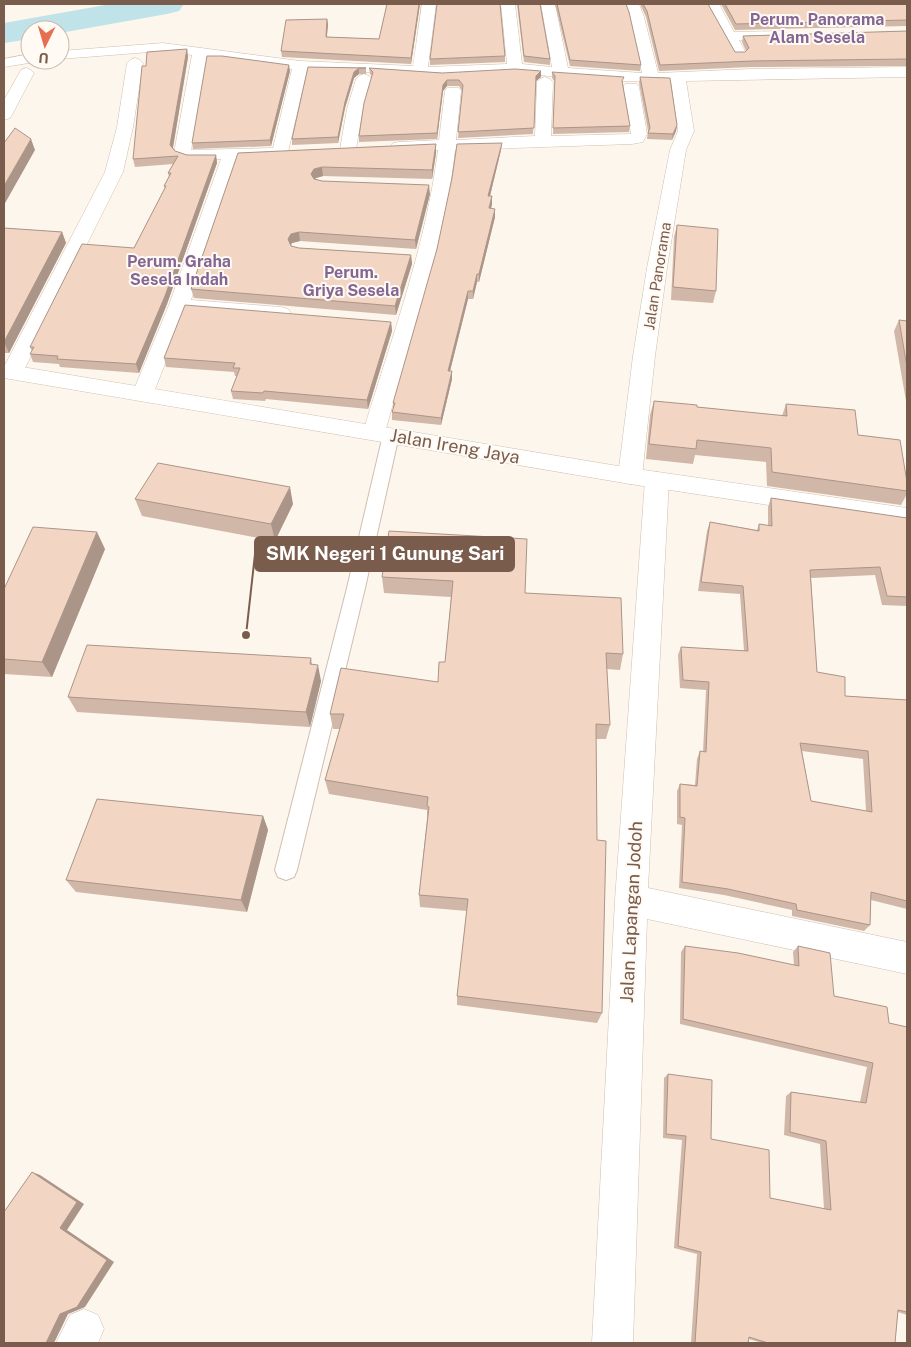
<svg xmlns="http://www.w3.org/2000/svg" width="911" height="1347" font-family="'Public Sans',sans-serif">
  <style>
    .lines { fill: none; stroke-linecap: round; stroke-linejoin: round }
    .river { fill: #bfe3e8; fill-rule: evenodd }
    .service-casing { stroke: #d1beb0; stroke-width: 2 }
    .minor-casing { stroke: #d1beb0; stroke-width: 1 }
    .tertiary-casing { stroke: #d1beb0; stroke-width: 1 }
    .service { fill: #fff; fill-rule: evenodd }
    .minor { fill: #fff; fill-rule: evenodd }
    .tertiary { fill: #fff; fill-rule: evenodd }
    .wall { fill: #d1b7a8; fill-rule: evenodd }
    .shaded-wall { fill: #aa9588 }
    .building { fill: #f3d5c3; stroke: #aa9588; fill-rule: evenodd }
    .labels { text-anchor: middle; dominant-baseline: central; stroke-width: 4; stroke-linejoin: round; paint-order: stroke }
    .far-street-label { font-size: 15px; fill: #7a5c4d; stroke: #fffaf3 }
    .far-neighbourhood-label { font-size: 16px; font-weight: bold; fill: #846695; stroke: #fffaf3 }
    .street-label { font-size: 18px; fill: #7a5c4d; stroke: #fffaf3 }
    .leader { fill: none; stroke: #7a5c4d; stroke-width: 2 }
    .callout-dot { fill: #7a5c4d; stroke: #fffaf3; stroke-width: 2 }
    .callout { fill: #7a5c4d; stroke: #7a5c4d; stroke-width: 2 }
    .callout-label { font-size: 19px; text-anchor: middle; font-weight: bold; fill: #fff }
  </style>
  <rect width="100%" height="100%" fill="#fdf6ec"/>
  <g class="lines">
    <path class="river" d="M 111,4 L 184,4 L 179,11 L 167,14 L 60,33 L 60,30 L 30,30 L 30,39 L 4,43 L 4,23 Z"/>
    <g class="service-casing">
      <path id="service" d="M 391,430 L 396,431 L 399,435 L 365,588 L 297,870 L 294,877 L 286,880 L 278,877 L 275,870 L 347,588 L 383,435 L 386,431 Z"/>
    </g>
    <g class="minor-casing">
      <path id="minor" d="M 422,4 L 436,4 L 428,67 L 507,64 L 501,4 L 515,4 L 522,64 L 552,67 L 541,4 L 555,4 L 568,68 L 642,73 L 630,17 L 625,4 L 639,4 L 644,17 L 658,73 L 751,69 L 907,67 L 907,77 L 686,81 L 694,131 L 686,150 L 667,268 L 655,356 L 642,476 L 638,482 L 630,484 L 622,482 L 618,476 L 633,356 L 647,268 L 670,150 L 678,131 L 671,82 L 607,81 L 515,73 L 442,77 L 362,72 L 307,71 L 288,152 L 286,156 L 273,158 L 238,159 L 191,300 L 281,307 L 288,309 L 291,313 L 288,317 L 281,319 L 186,312 L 151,399 L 143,401 L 135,399 L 132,394 L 169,305 L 221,159 L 183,160 L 177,159 L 174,153 L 192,55 L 163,51 L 60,59 L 60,51 L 163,43 L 300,61 L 413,66 ZM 207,58 L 292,69 L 273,148 L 191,150 Z
        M 705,4 L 719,4 L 734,32 L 781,31 L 786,32 L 788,35 L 786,38 L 781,39 L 739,40 L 746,53 L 744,56 L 734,56 Z
        M 30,54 L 30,60 L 37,60 L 35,62 L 4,67 L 4,59 Z
        M 135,58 L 140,60 L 143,63 L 133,127 L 123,172 L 23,372 L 20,377 L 12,379 L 4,377 L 4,367 L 105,172 L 117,127 L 127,63 L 130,60 Z
        M 26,68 L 31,70 L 34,73 L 12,115 L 10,118 L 4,120 L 4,100 L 21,70 Z
        M 364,74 L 369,76 L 372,79 L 363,109 L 356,149 L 354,153 L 342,153 L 340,149 L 347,109 L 356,79 L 359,76 Z
        M 545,77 L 550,79 L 553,82 L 551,136 L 631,134 L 623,87 L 625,84 L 637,84 L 639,87 L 647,134 L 643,142 L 632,144 L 455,150 C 445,246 411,339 385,432 L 382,437 L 374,440 L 366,437 L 363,432 C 391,340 426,246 438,150 L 399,152 L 393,151 L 391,147 L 393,143 L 399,142 L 439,140 L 445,91 L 447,88 L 459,88 L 461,91 L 456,140 L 535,136 L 537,82 L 540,79 Z
        M 657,472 L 665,474 L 669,480 L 648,888 L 907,942 L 907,974 L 647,919 L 633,1343 L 592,1343 L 615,900 L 645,480 L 649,474 Z
        M 84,1309 L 98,1315 L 104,1329 L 98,1343 L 56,1343 L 70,1315 Z"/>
    </g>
    <g class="tertiary-casing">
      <path id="tertiary" d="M 4,364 L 630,468 L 907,508 L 907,526 L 630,484 L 4,378 Z"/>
    </g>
    <use href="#service" class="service"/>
    <use href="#minor" class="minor"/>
    <use href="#tertiary" class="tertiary"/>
  </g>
  <path class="wall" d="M 387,4 L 420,4 L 411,64 L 282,57 L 281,51 L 327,19 L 328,25 L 327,37 L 379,39 Z
    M 517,4 L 540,4 L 550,59 L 550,65 L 524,62 Z
    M 555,4 L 626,4 L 641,65 L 640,71 L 570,66 Z
    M 640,4 L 708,4 L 735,52 L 745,52 L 746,51 L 742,42 L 743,36 L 907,31 L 907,66 L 751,67 L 659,71 L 646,17 Z
    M 721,4 L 907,4 L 907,26 L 735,30 Z
    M 187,49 L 188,57 L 173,148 L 175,151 L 187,155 L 216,155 L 217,163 L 167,304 L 139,373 L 60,367 L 59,364 L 33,362 L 30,354 L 32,351 L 30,347 L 134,248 L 165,189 L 164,186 L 169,177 L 168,173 L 173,164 L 135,167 L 133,159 L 146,66 Z
    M 505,56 L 505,62 L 430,65 L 430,59 Z
    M 308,67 L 366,68 L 366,74 L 359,74 L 354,78 L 345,108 L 338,143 L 292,145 L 292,139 Z
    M 369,68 L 442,73 L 541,77 L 535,82 L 533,134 L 458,138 L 462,91 L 459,86 L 447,86 L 443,91 L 437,139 L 359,142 L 359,136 L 372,76 L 370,74 Z
    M 290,71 L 271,146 L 193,149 L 192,143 Z
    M 552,72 L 623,83 L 623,85 L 630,126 L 629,132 L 553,134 L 555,82 L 552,78 Z
    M 640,77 L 677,125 L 676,131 L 672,140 L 647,139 L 648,131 L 639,83 Z
    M 436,144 L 436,153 L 432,179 L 323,176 L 316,178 L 315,179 L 322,181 L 430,194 L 416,249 L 300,241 L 292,243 L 291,246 L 299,248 L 411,255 L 412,264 L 396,315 L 194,298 L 191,289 L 238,153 Z
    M 501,150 L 490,196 L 492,196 L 492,204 L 491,209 L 495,217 L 479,282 L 477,282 L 473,299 L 468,299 L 450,371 L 452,371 L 452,379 L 441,425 L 392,420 L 392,412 L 393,409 L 393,403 Z
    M 677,225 L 716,291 L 713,303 L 671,300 L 674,237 Z
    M 4,228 L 62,232 L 66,243 L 9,353 L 4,353 Z
    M 899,320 L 907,321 L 907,407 L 894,331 Z
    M 391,322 L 392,331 L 368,409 L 266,399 L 265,401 L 233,399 L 231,391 L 237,376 L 235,376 L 234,372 L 166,367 L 164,358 Z
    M 654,401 L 697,407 L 782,416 L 786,404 L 858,435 L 907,482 L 907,494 L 901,505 L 767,486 L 766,462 L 695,455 L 693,464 L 646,459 L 650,415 Z
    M 771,498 L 907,518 L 907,606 L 882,605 L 875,575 L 811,578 L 817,672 L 845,696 L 907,700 L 907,909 L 871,900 L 870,925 L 864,931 L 792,916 L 792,910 L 724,895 L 679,888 L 682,825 L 677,824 L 677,791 L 680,784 L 695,785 L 697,759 L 700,751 L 703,752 L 706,690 L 680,688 L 678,655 L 681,647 L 744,651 L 740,594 L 698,591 L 707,531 L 710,522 L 757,530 L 759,524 L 768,526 L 768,507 ZM 802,751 L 863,759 L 866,811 L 811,801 Z
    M 135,499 L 293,504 L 275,541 L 142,516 Z
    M 389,531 L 525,593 L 623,654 L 620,670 L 607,669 L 610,725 L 606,739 L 596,739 L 597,840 L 602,1013 L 597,1023 L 457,1005 L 457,996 L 467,911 L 420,907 L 419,895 L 427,819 L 427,810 L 329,794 L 325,780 L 340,729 L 333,729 L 330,714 L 438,682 L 445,662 L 451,597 L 384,593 L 382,577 Z
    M 105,549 L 52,677 L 4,674 L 4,589 Z
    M 311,658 L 312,664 L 321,681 L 310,727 L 77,712 L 68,697 Z
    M 263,816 L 268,830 L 247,912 L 76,892 L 66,880 Z
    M 685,946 L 794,965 L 793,952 L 798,946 L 834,996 L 889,1023 L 907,1027 L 907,1315 L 898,1312 L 895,1343 L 762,1343 L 749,1339 L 749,1343 L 691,1343 L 697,1254 L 674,1248 L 682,1140 L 663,1138 L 664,1078 L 668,1074 L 711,1139 L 770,1198 L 824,1209 L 820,1144 L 784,1135 L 786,1096 L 791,1092 L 860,1102 L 867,1067 L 680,1024 L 681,952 Z"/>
  <path class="shaded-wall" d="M 419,4 L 420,4 L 411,64 L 411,58 Z
    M 327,19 L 328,25 L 326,43 L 326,37 Z
    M 187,49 L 188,57 L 172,153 L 170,145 Z
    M 289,65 L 290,71 L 271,146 L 270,140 Z
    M 359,68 L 359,74 L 354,78 L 345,108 L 338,143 L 338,137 L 345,102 L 354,72 Z
    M 541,71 L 541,77 L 535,82 L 536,76 Z
    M 447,80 L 447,86 L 443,91 L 437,139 L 437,133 L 443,85 Z
    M 677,125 L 676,131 L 672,140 L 673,134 Z
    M 31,139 L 35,150 L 4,205 L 4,186 Z
    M 502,143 L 501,150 L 488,204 L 488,196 Z
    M 436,144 L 436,153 L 432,179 L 432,170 Z
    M 216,155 L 217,163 L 167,304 L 139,373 L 136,364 Z
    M 322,167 L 323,176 L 316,178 L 312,183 L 311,174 L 314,169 Z
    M 429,185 L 430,194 L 416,249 L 415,240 Z
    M 492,196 L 492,204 L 489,216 L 489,208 Z
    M 495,209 L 495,217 L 479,282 L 479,274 Z
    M 62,232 L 66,243 L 9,353 L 4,342 Z
    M 299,232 L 300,241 L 292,243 L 289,248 L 288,239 L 291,234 Z
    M 411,255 L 412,264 L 396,315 L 395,306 Z
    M 477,274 L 477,282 L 473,299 L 473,291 Z
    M 468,291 L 468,299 L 448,379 L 448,371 Z
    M 391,322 L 392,331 L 368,409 L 367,400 Z
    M 452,371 L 452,379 L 441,425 L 441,418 Z
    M 290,487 L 293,504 L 275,541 L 271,524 Z
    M 97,532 L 105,549 L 52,677 L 42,662 Z
    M 318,665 L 321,681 L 310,727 L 306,712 Z
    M 263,816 L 268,830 L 247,912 L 241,900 Z
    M 32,1172 L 40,1175 L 84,1204 L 67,1230 L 114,1262 L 85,1307 L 68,1314 L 54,1343 L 46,1343 L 60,1228 Z"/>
  <path class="building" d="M 387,4 L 419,4 L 411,58 L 281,51 L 286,20 L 327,19 L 326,37 L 379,39 Z
    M 437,4 L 500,4 L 505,56 L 430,59 Z
    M 518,4 L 540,4 L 550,59 L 524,56 Z
    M 557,4 L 626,4 L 629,12 L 641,65 L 570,60 Z
    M 643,4 L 708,4 L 735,52 L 745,52 L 749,48 L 743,36 L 907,31 L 907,59 L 752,61 L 660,65 L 647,11 Z
    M 725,4 L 907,4 L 907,20 L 736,24 Z
    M 187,49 L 170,145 L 175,151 L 187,155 L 216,155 L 165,296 L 136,364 L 57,359 L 58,356 L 30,354 L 34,347 L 30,347 L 82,244 L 134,248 L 166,186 L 164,186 L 171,173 L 168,173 L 178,156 L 133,159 L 142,66 L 146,66 L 147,52 Z
    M 207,56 L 222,56 L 289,65 L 270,140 L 192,143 Z
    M 308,67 L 366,68 L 359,68 L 354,72 L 345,102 L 338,137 L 292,139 Z
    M 369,68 L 442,73 L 515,69 L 541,71 L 536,76 L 534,128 L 458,132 L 463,85 L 459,80 L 447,80 L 443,85 L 437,133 L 359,136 L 364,103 L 373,72 Z
    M 552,72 L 624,77 L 622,81 L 630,126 L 553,128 L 555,76 Z
    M 640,77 L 670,78 L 677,125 L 673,134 L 648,133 L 650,128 Z
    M 15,128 L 31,139 L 4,186 L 4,143 Z
    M 502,143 L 488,196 L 492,196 L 489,208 L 495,209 L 479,274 L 477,274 L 473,291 L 468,291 L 448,371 L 452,371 L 441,418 L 392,412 L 395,403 L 393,403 L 437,249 L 452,178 L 457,144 Z
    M 436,144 L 432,170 L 322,167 L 314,169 L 311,174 L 314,179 L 322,181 L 429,185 L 415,240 L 299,232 L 291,234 L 288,239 L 291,246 L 299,248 L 411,255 L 395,306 L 191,289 L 238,153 Z
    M 677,225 L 718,229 L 716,291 L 673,287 Z
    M 4,228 L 62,232 L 4,342 Z
    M 185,305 L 391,322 L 367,400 L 264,391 L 263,393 L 231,391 L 240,368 L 233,368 L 235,363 L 164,358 Z
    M 899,320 L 907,321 L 907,367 Z
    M 654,401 L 697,405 L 697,407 L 787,416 L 786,404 L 855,410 L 858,435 L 900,440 L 907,482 L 907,491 L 772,472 L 771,448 L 697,440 L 696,449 L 649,444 Z
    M 158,463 L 290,487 L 271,524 L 135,499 Z
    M 771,498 L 907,518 L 907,597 L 887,596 L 880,567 L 810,570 L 817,672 L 845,677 L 845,696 L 907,700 L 907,901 L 871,892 L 870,925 L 797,910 L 796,904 L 728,889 L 682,882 L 685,818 L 680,817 L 680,784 L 697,786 L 700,751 L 706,752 L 709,682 L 683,680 L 681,647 L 748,651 L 743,586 L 701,582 L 710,522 L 759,531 L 759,524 L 772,526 ZM 800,743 L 868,751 L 872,812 L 811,801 Z
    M 33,527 L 97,532 L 42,662 L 4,659 L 4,589 Z
    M 389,531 L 527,539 L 525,593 L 621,598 L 623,654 L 606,653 L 610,725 L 596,724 L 597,840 L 606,841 L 602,1013 L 457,996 L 468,899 L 419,895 L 429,807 L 427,806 L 428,797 L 325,780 L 344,714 L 330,714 L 341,668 L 438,682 L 439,662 L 445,662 L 453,581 L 382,577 Z
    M 87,645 L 311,658 L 310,664 L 318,665 L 306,712 L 68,697 Z
    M 97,799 L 263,816 L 241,900 L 66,880 Z
    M 685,946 L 738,953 L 799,966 L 798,946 L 830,953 L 834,996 L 887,1007 L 889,1023 L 907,1027 L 907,1312 L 898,1310 L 895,1343 L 768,1343 L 749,1337 L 748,1343 L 695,1343 L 701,1252 L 678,1246 L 686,1136 L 666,1134 L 668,1074 L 712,1080 L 711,1139 L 769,1150 L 770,1198 L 831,1210 L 826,1141 L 790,1132 L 791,1092 L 866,1103 L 873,1063 L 683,1019 Z
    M 32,1172 L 77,1202 L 60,1228 L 107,1260 L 77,1307 L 60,1314 L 46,1343 L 4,1343 L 4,1212 Z"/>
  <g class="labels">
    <g class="far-street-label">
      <text transform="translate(657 276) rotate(-81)">Jalan Panorama</text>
    </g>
    <g class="far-neighbourhood-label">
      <text x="817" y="19">Perum. Panorama<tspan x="817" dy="18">Alam Sesela</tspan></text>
      <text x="179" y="261">Perum. Graha<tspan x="179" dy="18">Sesela Indah</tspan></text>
      <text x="351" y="272">Perum.<tspan x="351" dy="18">Griya Sesela</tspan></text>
    </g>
    <g class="street-label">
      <text transform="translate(455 446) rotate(10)">Jalan Ireng Jaya</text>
      <text transform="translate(631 912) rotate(-87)">Jalan Lapangan Jodoh</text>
    </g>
  </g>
  <path class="leader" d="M246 635L255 554"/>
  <circle class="callout-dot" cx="246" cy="635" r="5"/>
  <rect class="callout" x="255" y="537" width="259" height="34" rx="5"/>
  <g class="callout-label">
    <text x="385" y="560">SMK Negeri 1 Gunung Sari</text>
  </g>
  <rect width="911" height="1347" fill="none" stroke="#7a5c4d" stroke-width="10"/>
  <g transform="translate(45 45) rotate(185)"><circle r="24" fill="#fffaf3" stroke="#cabbb1"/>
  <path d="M0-4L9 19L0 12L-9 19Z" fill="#e76f51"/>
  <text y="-8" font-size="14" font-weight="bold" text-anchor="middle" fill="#7a5c4d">U</text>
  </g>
</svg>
